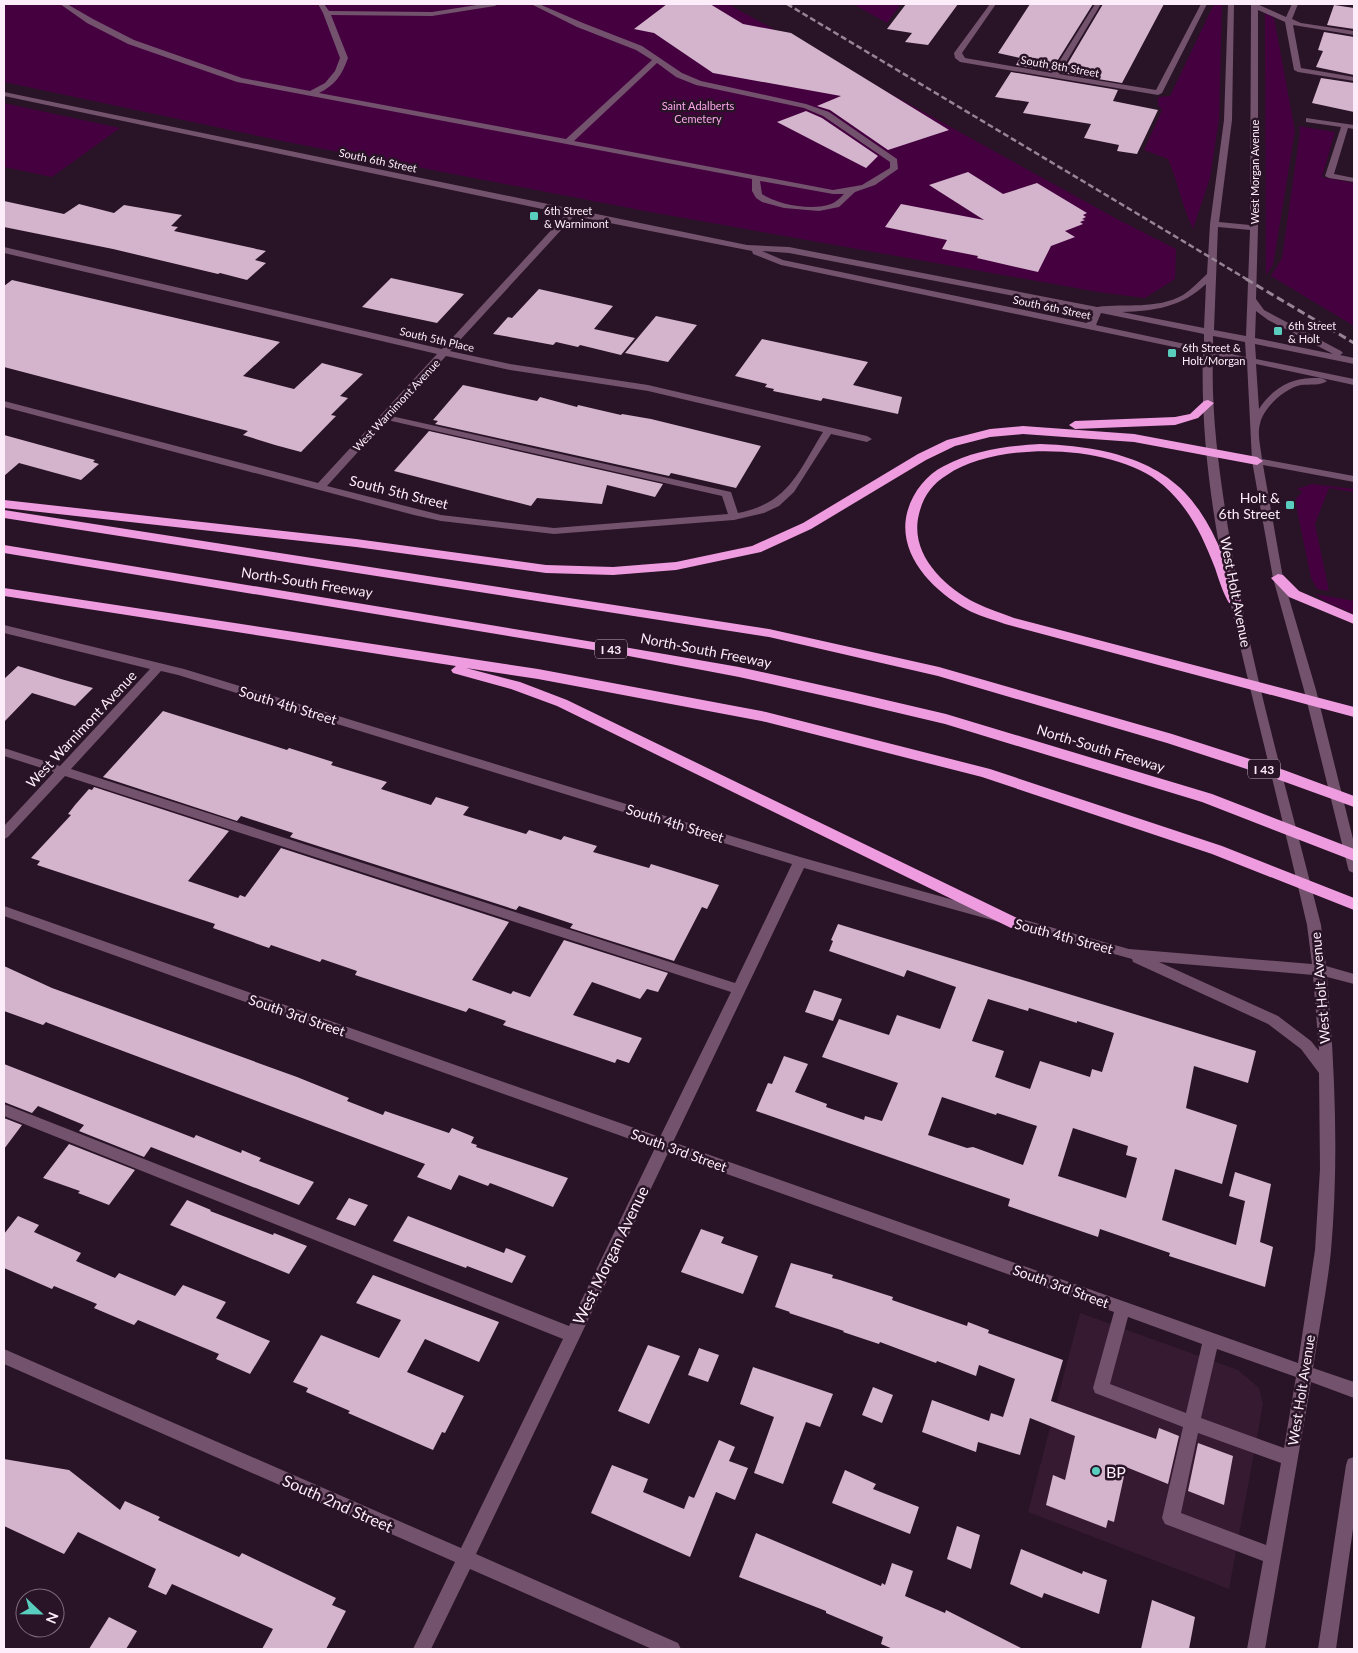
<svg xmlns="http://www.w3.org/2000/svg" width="1358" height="1653" font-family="Lato,sans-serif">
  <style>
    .built { fill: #361a31 }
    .green { fill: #45003f }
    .building { fill: #d3b4cc; fill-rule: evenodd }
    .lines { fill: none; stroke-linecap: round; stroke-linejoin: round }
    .minor { fill: #72526c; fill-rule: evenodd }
    .highway { fill: #ee9cdf; fill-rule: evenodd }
    .rail-far1 { stroke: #968393; stroke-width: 2.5; stroke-dasharray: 6 3; stroke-linecap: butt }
    .rail { stroke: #968393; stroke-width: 3; stroke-dasharray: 8 4; stroke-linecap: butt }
    .poi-dot { fill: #59cebe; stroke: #291326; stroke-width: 2 }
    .labels { text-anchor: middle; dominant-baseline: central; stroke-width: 5; stroke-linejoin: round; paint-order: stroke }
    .far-street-label { font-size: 11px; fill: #fdedfa; stroke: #291326 }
    .far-park-label { font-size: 11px; fill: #f9a8ea; stroke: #291326 }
    .far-poi-label { font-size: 11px; fill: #fdedfa; stroke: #291326; text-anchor: start }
    .shield { fill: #291326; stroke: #bdacba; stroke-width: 1 }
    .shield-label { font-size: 12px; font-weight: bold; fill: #fdedfa }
    .street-label { font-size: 14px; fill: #fdedfa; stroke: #291326 }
    .poi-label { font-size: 14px; fill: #fdedfa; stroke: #291326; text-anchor: end }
    .near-street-label { font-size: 16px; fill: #fdedfa; stroke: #291326 }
    .near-poi-label { font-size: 16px; fill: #fdedfa; stroke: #291326; text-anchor: start }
  </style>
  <rect width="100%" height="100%" fill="#291326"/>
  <path class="built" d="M 1080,1313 L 1238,1370 L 1259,1388 L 1263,1404 L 1229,1589 L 1028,1512 Z"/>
  <path class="green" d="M 4,4 L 728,4 L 1117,219 L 1176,249 L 1175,279 L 1145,298 L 1098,292 L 650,212 L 282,141 L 4,82 Z
    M 853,4 L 901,4 L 887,23 Z
    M 1214,4 L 1222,4 L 1219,119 L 1210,178 L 1193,229 C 1182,206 1178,182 1168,159 L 1144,150 L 1162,110 L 1158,105 L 1158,97 L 1170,96 Z
    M 1265,13 L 1274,18 L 1295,131 L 1275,253 L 1273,265 L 1266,275 Z
    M 4,103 L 120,128 L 52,177 L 4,167 Z
    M 1299,126 L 1335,132 L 1322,177 L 1354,183 L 1354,326 L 1271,276 L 1282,258 L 1300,132 Z
    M 1312,484 L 1354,489 L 1354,492 L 1329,488 L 1315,524 L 1329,591 L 1317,589 L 1311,578 L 1296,505 L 1296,499 L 1302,492 L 1297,489 Z
    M 1315,594 L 1354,601 L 1354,614 L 1328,603 Z"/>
  <path class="building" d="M 667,4 L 710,4 L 743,24 L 791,33 L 949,130 L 888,150 L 830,110 L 817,106 L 841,96 L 713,73 L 654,33 L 634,29 Z
    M 906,4 L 958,4 L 928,45 L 905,42 L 912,33 L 887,29 Z
    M 1030,4 L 1093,4 L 1051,71 L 1016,65 L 1020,58 L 998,53 Z
    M 1103,4 L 1164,4 L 1122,83 L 1062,73 Z
    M 1334,5 L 1354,8 L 1354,29 L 1327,25 Z
    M 1324,32 L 1354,37 L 1354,75 L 1316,67 L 1323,51 L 1318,50 Z
    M 1011,72 L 1118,90 L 1113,101 L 1158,110 L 1137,154 L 1117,151 L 1119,145 L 1084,138 L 1091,124 L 1023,113 L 1029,102 L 995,97 Z
    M 1321,78 L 1354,83 L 1354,112 L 1312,103 Z
    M 806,111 L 822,118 L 878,156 L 866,168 L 777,122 Z
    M 968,172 L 1003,194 L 1037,183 L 1087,213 L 1083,215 L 1086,217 L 1082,219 L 1085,220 L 1080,222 L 1083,224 L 1065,231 L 1075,237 L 1051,246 L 1038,272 L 977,258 L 978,256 L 942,249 L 947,240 L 885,227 L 901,204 L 984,220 L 929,185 Z
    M 4,201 L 64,214 L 79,204 L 114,213 L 124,205 L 182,215 L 171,226 L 178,227 L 174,231 L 266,251 L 255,260 L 266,263 L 247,280 L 220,273 L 218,274 L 113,249 L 4,227 Z
    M 391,278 L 464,294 L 437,323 L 362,307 Z
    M 12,280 L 280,342 L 243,376 L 294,389 L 322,363 L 363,374 L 340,396 L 348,398 L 331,415 L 336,416 L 301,452 L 275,445 L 243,435 L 248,431 L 4,367 L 4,286 Z
    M 539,289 L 613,306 L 594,329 L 635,338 L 621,355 L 580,345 L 578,347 L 556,342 L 553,345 L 493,334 L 508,317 L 512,318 Z
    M 656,316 L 697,325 L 668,362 L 625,353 Z
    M 762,339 L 868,362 L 853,385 L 902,397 L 898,414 L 823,398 L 821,401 L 773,391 L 774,389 L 765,387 L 767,384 L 735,376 Z
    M 463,385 L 537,401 L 540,397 L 577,407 L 578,405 L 621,415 L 622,414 L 651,419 L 761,446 L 736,488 L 671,473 L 669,476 L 435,424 L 438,421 L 433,420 Z
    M 429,431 L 663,484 L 655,497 L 607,485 L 602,504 L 537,498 L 531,506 L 394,471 Z
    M 4,435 L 95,460 L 93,462 L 99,464 L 81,480 L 19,463 L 4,476 Z
    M 18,666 L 61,679 L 93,688 L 75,706 L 32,693 L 4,722 L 4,679 Z
    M 163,711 L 287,750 L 289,748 L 333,762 L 331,765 L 387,782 L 381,789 L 431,805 L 436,797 L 469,807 L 463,815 L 526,834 L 529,830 L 561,840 L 564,836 L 597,846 L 593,852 L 649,868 L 651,864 L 719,885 L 707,909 L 702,907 L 674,961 L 570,928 L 573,924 L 519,906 L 516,910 L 290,837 L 293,833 L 241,816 L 237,821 L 103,777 Z
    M 94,787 L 229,831 L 188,881 L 238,898 L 240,895 L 245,897 L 281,848 L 509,922 L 472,980 L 511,994 L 513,991 L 530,997 L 564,940 L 668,973 L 658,992 L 647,989 L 640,999 L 592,982 L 573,1015 L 642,1038 L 629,1063 L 617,1059 L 615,1063 L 503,1025 L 506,1021 L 469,1008 L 466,1012 L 355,975 L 357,971 L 322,959 L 320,962 L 271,945 L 269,948 L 213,928 L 215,924 L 37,865 L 40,861 L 31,858 L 71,815 L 68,814 L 75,805 L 89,789 L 92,790 Z
    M 838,924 L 1256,1051 L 1248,1083 L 1194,1066 L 1186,1108 L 1237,1125 L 1222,1184 L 1175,1169 L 1162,1220 L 1236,1245 L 1245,1201 L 1229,1196 L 1235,1172 L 1271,1184 L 1260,1242 L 1273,1247 L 1265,1287 L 1169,1256 L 1170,1253 L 1100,1229 L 1098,1237 L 1028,1213 L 1008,1206 L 1010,1199 L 756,1111 L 768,1083 L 772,1084 L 784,1056 L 808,1064 L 795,1092 L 827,1104 L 826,1107 L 864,1120 L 865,1116 L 882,1121 L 898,1083 L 822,1057 L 839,1019 L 889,1035 L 897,1015 L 940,1029 L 956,987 L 907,970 L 904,977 L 829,951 L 833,941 L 831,940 ZM 988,999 L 1028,1011 L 1029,1008 L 1077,1023 L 1077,1021 L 1114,1033 L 1102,1072 L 1092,1069 L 1090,1077 L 1040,1061 L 1030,1089 L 995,1077 L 1004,1051 L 972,1041 ZM 942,1097 L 996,1115 L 997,1113 L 1037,1126 L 1023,1165 L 973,1147 L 967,1148 L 928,1135 ZM 1073,1128 L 1128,1146 L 1126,1155 L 1137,1158 L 1126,1198 L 1058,1176 Z
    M 4,966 L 52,988 L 297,1077 L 349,1098 L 347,1101 L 383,1115 L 385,1111 L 449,1133 L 452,1128 L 474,1137 L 471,1143 L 477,1145 L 476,1147 L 568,1178 L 553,1207 L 490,1183 L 488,1186 L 459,1175 L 451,1190 L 417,1177 L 425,1164 L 48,1023 L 46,1022 L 43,1025 L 4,1011 Z
    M 814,990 L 842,999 L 833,1021 L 805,1012 Z
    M 4,1064 L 194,1138 L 196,1135 L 241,1153 L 242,1150 L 261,1158 L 259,1161 L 314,1182 L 299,1205 L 151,1147 L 144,1157 L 79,1131 L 84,1125 L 38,1106 L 32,1113 L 4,1102 Z
    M 4,1118 L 22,1125 L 4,1149 Z
    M 69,1144 L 135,1170 L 109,1205 L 78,1193 L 80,1191 L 43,1178 Z
    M 349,1198 L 368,1205 L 355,1226 L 336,1219 Z
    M 187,1200 L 211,1210 L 210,1211 L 273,1235 L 274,1233 L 307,1246 L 289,1274 L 170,1225 Z
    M 18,1216 L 39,1225 L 34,1232 L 81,1253 L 76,1261 L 115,1278 L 119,1273 L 175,1296 L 183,1285 L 226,1302 L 216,1318 L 270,1341 L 250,1374 L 216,1359 L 219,1354 L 138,1320 L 134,1325 L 94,1308 L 97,1304 L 54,1286 L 52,1289 L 4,1268 L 4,1234 Z
    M 408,1216 L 504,1253 L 506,1248 L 526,1256 L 512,1283 L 467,1266 L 466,1268 L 393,1241 Z
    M 701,1229 L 724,1237 L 721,1243 L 758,1256 L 743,1294 L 681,1272 Z
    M 791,1263 L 833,1275 L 832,1278 L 840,1280 L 893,1297 L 892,1300 L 967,1326 L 968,1322 L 989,1330 L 988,1333 L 1063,1360 L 1051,1401 L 1156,1439 L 1159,1428 L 1179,1436 L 1168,1484 L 1126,1467 L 1114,1522 L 1108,1520 L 1106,1528 L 1046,1505 L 1053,1475 L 1065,1480 L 1075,1436 L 1030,1418 L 1020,1455 L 978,1442 L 976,1452 L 922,1432 L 932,1400 L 989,1421 L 991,1413 L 1003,1417 L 1015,1379 L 979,1365 L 976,1376 L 937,1361 L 936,1363 L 880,1342 L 879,1344 L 843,1332 L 844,1331 L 789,1313 L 790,1312 L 775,1307 Z
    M 373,1275 L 499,1322 L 479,1362 L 425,1339 L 407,1372 L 464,1396 L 445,1433 L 442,1432 L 433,1450 L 348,1413 L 350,1411 L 306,1392 L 308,1388 L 293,1382 L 321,1335 L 379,1358 L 401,1320 L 356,1303 Z
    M 648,1345 L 680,1356 L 649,1424 L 618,1411 Z
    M 699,1348 L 719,1355 L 708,1382 L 688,1375 Z
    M 753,1367 L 833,1394 L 820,1427 L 806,1422 L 783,1484 L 754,1473 L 774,1417 L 740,1404 Z
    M 873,1387 L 893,1395 L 882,1423 L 862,1415 Z
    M 719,1440 L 735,1447 L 729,1461 L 748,1468 L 735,1500 L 716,1492 L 690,1557 L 591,1513 L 612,1465 L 648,1479 L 643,1492 L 684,1509 L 689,1496 L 694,1498 Z
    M 1198,1443 L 1233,1456 L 1224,1505 L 1188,1491 Z
    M 4,1459 L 69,1470 L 120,1510 L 125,1501 L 160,1517 L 158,1520 L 239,1557 L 242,1553 L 336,1598 L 332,1605 L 346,1611 L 326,1649 L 262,1649 L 273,1629 L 172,1584 L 166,1595 L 148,1587 L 156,1569 L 78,1532 L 64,1554 L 4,1526 Z
    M 845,1470 L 876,1484 L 873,1489 L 919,1507 L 910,1534 L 832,1503 Z
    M 957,1526 L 980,1535 L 971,1569 L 947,1559 Z
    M 756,1533 L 881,1586 L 882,1583 L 885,1585 L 892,1563 L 913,1571 L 905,1596 L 945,1613 L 946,1610 L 1023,1649 L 893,1649 L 881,1644 L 883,1637 L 826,1613 L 826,1611 L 739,1577 Z
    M 1021,1549 L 1082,1574 L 1083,1571 L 1107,1580 L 1099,1614 L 1044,1593 L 1042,1598 L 1010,1584 Z
    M 1152,1600 L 1195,1617 L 1189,1649 L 1141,1649 Z
    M 109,1617 L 137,1631 L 126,1649 L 89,1649 Z"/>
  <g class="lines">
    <path class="minor" d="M 60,4 L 67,4 L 93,19 L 134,40 L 242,78 L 310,91 L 325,83 L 335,71 L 340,58 L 323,13 L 318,4 L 324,4 L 329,11 L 432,12 L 483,4 L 498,4 L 495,6 L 432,16 L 331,15 L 348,58 C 342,75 335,85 319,93 L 566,139 L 652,60 L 636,50 L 577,27 L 531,4 L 539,4 L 583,23 L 642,46 L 682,73 L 701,81 L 806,104 L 829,112 L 897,159 L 898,169 L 875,185 L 855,192 L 839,207 L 819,211 L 784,208 L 762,202 L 756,198 L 752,191 L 752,179 L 237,82 L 128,44 L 87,23 ZM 657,63 L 676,77 L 696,85 L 804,108 L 823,116 L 890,162 L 890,168 L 862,185 L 833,190 L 574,141 ZM 760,181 L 833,194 L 844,194 C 840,198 836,202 831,204 C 813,211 778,205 762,194 Z
      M 990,4 L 996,4 L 962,53 L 965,58 L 1052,73 L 1095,4 L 1101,4 L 1059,74 L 1156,90 L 1201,4 L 1207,4 L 1162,93 L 1158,95 L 960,62 L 955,58 L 954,53 Z
      M 1228,4 L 1234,4 L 1232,120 L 1219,222 L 1250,225 L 1251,4 L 1257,4 L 1286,17 L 1292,4 L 1298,4 L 1292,19 L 1301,23 L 1354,31 L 1354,35 L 1293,25 L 1301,68 L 1354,77 L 1354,81 L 1298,72 L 1294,70 L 1285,22 L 1258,10 L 1258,228 L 1256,299 L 1264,310 L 1341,351 L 1343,353 L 1340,355 L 1354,358 L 1354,364 L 1255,344 L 1256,359 L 1354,379 L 1354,385 L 1256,364 L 1259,409 C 1272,390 1287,379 1312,378 C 1318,378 1322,377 1327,381 C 1321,386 1309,384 1301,385 C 1285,388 1263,408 1260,424 C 1257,434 1261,449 1262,459 L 1354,476 L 1354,482 L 1263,465 L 1283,578 L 1316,690 L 1354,843 L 1354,873 L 1349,871 L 1348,868 L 1304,690 L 1273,578 L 1252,461 L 1247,362 L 1213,355 C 1211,414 1219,470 1228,528 C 1249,662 1288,793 1321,925 L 1326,966 L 1354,974 L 1354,984 L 1327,977 C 1335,1068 1339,1160 1331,1251 C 1327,1290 1319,1329 1313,1368 L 1354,1382 L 1354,1398 L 1311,1382 L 1265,1649 L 1247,1649 L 1263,1561 L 1165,1524 L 1162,1518 L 1183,1427 L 1095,1393 L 1093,1388 L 1114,1312 L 668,1153 L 476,1554 L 678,1643 L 681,1649 L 652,1649 L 470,1569 L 431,1649 L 413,1649 L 455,1562 L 4,1364 L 4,1349 L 461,1548 L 563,1339 L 4,1116 L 4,1104 L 569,1326 L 655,1148 L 4,916 L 4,906 L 660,1137 L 731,992 L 65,776 L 8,837 L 4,839 L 4,826 L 54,772 L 4,756 L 4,748 L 60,766 L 150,669 L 4,633 L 4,625 L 184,669 L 800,857 L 1129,949 L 1312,964 L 1307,925 C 1290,851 1272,778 1254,704 C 1226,591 1199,471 1203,353 L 781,265 L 753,254 L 752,251 L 574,216 L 450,351 L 510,364 L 648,385 L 867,436 L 872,439 L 867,442 L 831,434 L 794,492 L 779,506 L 764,513 L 734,520 L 554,534 L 441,521 L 414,515 L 4,407 L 4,401 L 318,483 L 437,354 L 4,253 L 4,247 L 442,349 L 566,214 L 4,96 L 4,92 L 747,245 L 789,247 L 1097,307 C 1126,303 1156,310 1183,295 C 1192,289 1199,281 1207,274 L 1210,224 L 1224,120 ZM 1218,227 L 1250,230 L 1246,336 L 1214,330 ZM 762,251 L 789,253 L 1093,311 L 1087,323 L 783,260 ZM 1206,284 L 1204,328 L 1122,312 C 1154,311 1182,307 1206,284 ZM 1256,311 L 1268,320 L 1333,354 L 1255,338 ZM 1101,313 L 1204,334 L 1204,348 L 1096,325 ZM 1213,336 L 1245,342 L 1246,357 L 1213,350 ZM 446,356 L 510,370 L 648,391 L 823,432 C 798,472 789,503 738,513 L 731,492 L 391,416 ZM 387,420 L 722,496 L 728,514 L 554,528 L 441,515 L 327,486 ZM 161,671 L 178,675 L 792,864 L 735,983 L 71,769 ZM 804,868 L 1132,959 L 1133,962 L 1268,1024 L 1301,1049 L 1319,1073 L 1320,1169 L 1315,1250 L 1298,1363 L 673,1142 ZM 1159,962 L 1313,975 L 1319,1051 L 1311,1041 L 1278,1016 ZM 1128,1317 L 1202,1344 L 1186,1413 L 1110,1384 ZM 1217,1349 L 1296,1377 L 1284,1448 L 1201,1418 ZM 1198,1433 L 1281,1463 L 1266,1545 L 1181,1513 Z
      M 1306,118 L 1354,125 L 1354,129 L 1348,128 L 1334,174 L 1354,178 L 1354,182 L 1329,178 L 1325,176 L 1341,127 L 1306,122 Z
      M 1354,1457 L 1354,1522 L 1336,1649 L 1318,1649 L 1346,1465 L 1348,1459 Z"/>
    <path class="highway" d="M 1208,400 L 1214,403 L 1198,418 L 1175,425 L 1075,429 L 1069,425 L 1075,421 L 1175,417 L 1190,414 L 1204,401 Z
      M 1023,426 L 1134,434 L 1257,457 L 1263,461 L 1257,465 L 1134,442 L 1023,434 L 990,437 L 955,446 L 926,460 L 811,529 L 761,552 L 676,570 L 613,575 L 546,573 L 356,547 L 4,508 L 4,500 L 356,539 L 546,565 L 613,567 L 676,562 L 752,546 L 803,523 L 918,454 L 947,440 L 990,429 Z
      M 1040,444 C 1098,446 1164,457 1199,510 C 1218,537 1228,570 1241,600 L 1239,603 L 1229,603 C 1223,593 1219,580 1215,568 C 1202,535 1190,509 1163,485 C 1116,444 998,440 947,475 C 932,484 923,497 919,514 C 909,553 943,586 976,603 C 988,609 1002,613 1014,618 L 1354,707 L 1354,717 L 1005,624 C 992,619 978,616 966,609 C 932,590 897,554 907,513 C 912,493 926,475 944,466 C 974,450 1007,446 1040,444 Z
      M 4,510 L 769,629 L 939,667 L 1172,734 L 1284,770 L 1354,796 L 1354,807 L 1274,778 L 1167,743 L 938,676 L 769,637 L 4,518 Z
      M 4,545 L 618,646 L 739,667 L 852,692 L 946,714 L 1212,794 L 1354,849 L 1354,861 L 1202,802 L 945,724 L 852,702 L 739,677 L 618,654 L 4,553 Z
      M 1278,574 L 1283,575 L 1299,591 L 1354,615 L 1354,624 L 1289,597 L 1271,578 Z
      M 4,588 L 538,669 L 766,712 L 990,769 L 1222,846 L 1354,898 L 1354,910 L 1212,854 L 982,777 L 766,722 L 538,679 L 466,668 L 520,682 L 567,700 L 1017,918 L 1019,922 L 1017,926 L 1011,928 L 557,706 L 511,689 L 453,673 L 451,670 L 456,666 L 4,596 Z"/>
    <path class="rail-far1" d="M 787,4 L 1248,280"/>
    <path class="rail" d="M 1246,279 L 1354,343"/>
  </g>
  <g class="poi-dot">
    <rect x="529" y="211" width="10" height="10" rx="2.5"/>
    <rect x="1273" y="326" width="10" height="10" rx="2.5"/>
    <rect x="1167" y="348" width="10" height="10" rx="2.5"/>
    <rect x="1285" y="500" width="10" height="10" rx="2.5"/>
    <circle cx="1096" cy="1471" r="5"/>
  </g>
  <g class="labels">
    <g class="far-street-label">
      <text transform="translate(1060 66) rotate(10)">South 8th Street</text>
      <text transform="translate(378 160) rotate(12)">South 6th Street</text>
      <text transform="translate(1254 172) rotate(-90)">West Morgan Avenue</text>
      <text transform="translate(1052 307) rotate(12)">South 6th Street</text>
      <text transform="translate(437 339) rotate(13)">South 5th Place</text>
      <text transform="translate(396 405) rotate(-47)">West Warnimont Avenue</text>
    </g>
    <g class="far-park-label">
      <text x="698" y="105">Saint Adalberts<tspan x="698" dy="13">Cemetery</tspan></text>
    </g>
    <g class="far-poi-label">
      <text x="544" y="210">6th Street<tspan x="544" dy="13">&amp; Warnimont</tspan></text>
      <text x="1288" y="325">6th Street<tspan x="1288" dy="13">&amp; Holt</tspan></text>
      <text x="1182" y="347">6th Street &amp;<tspan x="1182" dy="13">Holt/Morgan</tspan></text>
    </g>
    <g class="shield">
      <rect x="595" y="639.5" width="32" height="19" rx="4"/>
      <rect x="1248" y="759.5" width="32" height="19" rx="4"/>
    </g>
    <g class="shield-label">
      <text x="611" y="649">I 43</text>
      <text x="1264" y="769">I 43</text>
    </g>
    <g class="street-label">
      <text transform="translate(399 492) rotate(14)">South 5th Street</text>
      <text transform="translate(307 582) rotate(9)">North-South Freeway</text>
      <text transform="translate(1236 592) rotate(79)">West Holt Avenue</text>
      <text transform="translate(706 650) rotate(11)">North-South Freeway</text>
      <text transform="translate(288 705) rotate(17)">South 4th Street</text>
      <text transform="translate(81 729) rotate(-47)">West Warnimont Avenue</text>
      <text transform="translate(1101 748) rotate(17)">North-South Freeway</text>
      <text transform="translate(675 823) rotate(17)">South 4th Street</text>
      <text transform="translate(1064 936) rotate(15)">South 4th Street</text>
      <text transform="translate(1320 988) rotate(-95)">West Holt Avenue</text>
      <text transform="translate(297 1015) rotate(19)">South 3rd Street</text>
      <text transform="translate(679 1150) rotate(20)">South 3rd Street</text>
      <text transform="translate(1061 1286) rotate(20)">South 3rd Street</text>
      <text transform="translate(1301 1390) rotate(-81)">West Holt Avenue</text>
    </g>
    <g class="poi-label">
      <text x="1280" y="497">Holt &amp;<tspan x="1280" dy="16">6th Street</tspan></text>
    </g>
    <g class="near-street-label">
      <text transform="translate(610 1255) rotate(-64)">West Morgan Avenue</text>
      <text transform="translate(338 1503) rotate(24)">South 2nd Street</text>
    </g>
    <g class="near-poi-label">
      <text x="1106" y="1471">BP</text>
    </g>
  </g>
  <rect width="1358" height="1653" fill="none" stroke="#fdedfa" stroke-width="10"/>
  <g transform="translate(40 1613) rotate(112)"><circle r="24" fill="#291326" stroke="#7e6a7b"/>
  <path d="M0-4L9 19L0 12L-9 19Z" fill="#59cebe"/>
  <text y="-8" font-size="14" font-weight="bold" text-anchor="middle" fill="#fdedfa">N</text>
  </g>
</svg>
